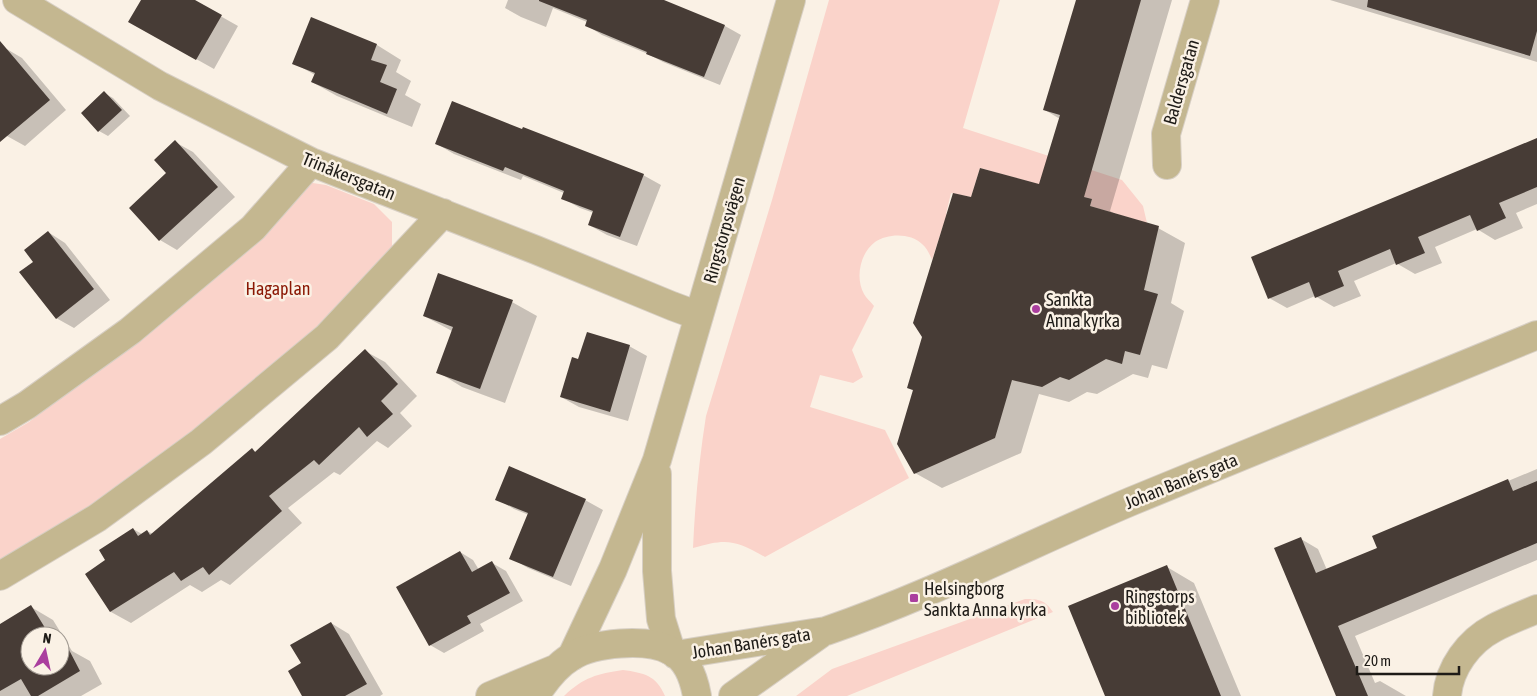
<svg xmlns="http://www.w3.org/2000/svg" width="1537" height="696" font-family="'Asap Condensed',sans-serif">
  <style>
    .green { fill: #fad3ca }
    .shadow { fill: #0003; fill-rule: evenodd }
    .building { fill: #473c36 }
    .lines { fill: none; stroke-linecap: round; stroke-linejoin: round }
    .minor-casing { stroke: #d7cfc4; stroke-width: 30 }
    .tertiary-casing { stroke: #d7cfc4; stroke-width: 30 }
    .minor { stroke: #c4b790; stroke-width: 28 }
    .tertiary { stroke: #c4b790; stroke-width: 28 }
    .poi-dot { fill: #aa3e9e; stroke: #faf1e5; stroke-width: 2 }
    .labels { text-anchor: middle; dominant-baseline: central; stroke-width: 5; stroke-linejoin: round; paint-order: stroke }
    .street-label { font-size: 18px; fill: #1e1b17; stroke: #faf1e5 }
    .park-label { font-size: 18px; fill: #8a1703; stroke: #faf1e5 }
    .poi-label { font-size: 18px; fill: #1e1b17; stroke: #faf1e5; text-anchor: start }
  </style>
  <rect width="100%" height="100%" fill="#faf1e5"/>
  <path class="green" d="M 829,0 L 1000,0 L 963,128 L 1122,180 L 1143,206 L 1147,223 L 1090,206 L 1092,199 L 980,168 L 971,197 L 951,193 L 946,214 L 965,219 L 962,230 L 943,226 L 932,260 C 930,255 927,248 922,244 C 911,233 888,233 875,242 C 860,253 855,278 864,294 C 866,298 871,302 874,306 L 852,350 L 863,377 L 853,383 L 820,375 L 810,407 L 885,430 L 909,478 L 765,557 C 735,540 727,538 693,548 C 695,504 699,460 706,416 L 772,200 Z
    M 306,182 L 326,185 L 374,204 L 392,222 L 392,250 L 322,322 L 204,424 L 98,506 L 0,564 L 0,439 L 29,422 L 129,346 Z
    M 1025,599 C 1039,599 1045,600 1053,612 L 847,696 L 796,696 L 832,669 Z
    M 623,670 C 644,673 656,675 665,696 L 564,696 C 584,677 597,674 623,670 Z"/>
  <path class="shadow" d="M 142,0 L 192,0 L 238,26 L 214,69 L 130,22 Z
    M 508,0 L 634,0 L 668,3 L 725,26 L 741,35 L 720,85 L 663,62 L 648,54 L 602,35 L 586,25 L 587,22 L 553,8 L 546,27 L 521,17 L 505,8 Z
    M 1077,0 L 1172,0 L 1110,211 L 1119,216 L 1158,228 L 1185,243 L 1171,303 L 1184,311 L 1167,369 L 1152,365 L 1148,378 L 1133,374 L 1097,394 L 1087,392 L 1069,402 L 1039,394 L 1021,453 L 942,488 L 915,473 L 914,391 L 908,388 L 972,199 L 1040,186 L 1060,119 L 1045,110 Z
    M 1330,0 L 1537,0 L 1537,62 Z
    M 311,19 L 377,45 L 401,60 L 396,72 L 411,81 L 405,95 L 421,104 L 412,127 L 337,96 L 312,82 L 315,75 L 294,63 Z
    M 5,48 L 22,58 L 66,110 L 25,146 L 7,136 L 0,128 L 0,52 Z
    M 104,93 L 113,98 L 130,116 L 108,136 L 99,131 Z
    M 1537,139 L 1537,204 L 1516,213 L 1523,228 L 1495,240 L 1477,229 L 1435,247 L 1442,263 L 1415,274 L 1396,263 L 1354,281 L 1361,296 L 1334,307 L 1315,296 L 1287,308 L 1269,298 Z
    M 175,142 L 193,152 L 235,197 L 177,250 L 160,240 L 168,173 Z
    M 437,144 L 643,175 L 661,185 L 637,246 L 607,235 L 589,225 L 594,213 L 580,208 L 562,198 L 564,193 L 523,176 L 521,180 L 454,154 Z
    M 48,232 L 65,243 L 110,300 L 74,328 L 56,318 Z
    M 512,302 L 537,316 L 505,403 L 462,387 L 438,372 L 452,331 L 424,316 Z
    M 629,346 L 647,356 L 628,421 L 579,407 L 561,397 L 579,361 Z
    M 365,351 L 385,362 L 417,396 L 400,413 L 412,426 L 388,448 L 377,441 L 340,475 L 334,472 L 288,508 L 302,523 L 230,585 L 221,580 L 202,592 L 190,585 L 131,623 L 111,612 L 86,574 L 107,560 L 133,529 L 142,534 L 147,531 L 153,534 L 252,450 L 256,452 Z
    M 1537,469 L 1537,560 L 1355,636 L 1375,683 L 1380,681 L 1406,696 L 1341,696 L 1301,539 L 1318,549 L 1327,570 L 1378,548 L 1374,537 Z
    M 497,499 L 585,500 L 603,510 L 571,586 L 528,568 L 511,558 L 529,515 L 514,509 Z
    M 460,552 L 473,560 L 479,570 L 492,563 L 506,571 L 523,601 L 480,624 L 484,631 L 444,653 L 430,645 Z
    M 1167,567 L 1194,583 L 1241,696 L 1106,696 Z
    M 31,607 L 53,620 L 72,651 L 90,661 L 102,684 L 81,696 L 0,696 L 0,626 ZM 30,636 L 60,636 L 60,666 L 30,666 Z
    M 331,623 L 349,634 L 383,694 L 380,696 L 304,696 Z"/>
  <path class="building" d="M 141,0 L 195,0 L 222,15 L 196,60 L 128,22 Z
    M 539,0 L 664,0 L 725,25 L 704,77 L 646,54 L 647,52 L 585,26 L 587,20 L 539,1 Z
    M 1076,0 L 1141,0 L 1084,197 L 1092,199 L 1090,206 L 1159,226 L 1144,290 L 1158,294 L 1140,355 L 1125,351 L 1122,364 L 1106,359 L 1069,380 L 1060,377 L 1042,387 L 1012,380 L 995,438 L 914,474 L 897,444 L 913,390 L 907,388 L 922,337 L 913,323 L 953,193 L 971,197 L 980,168 L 1039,184 L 1060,115 L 1043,110 Z
    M 1368,0 L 1537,0 L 1537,31 L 1530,56 L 1367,7 Z
    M 311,17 L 377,44 L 371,60 L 387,65 L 380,82 L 397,89 L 387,114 L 311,82 L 315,73 L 292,64 Z
    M 0,41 L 50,100 L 0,142 Z
    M 104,91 L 122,110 L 98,132 L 81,113 Z
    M 452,101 L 522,129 L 523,127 L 644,174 L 620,237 L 588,225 L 593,211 L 561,199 L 564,191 L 505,167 L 503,171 L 435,144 Z
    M 1537,138 L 1537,187 L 1499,203 L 1506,218 L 1477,231 L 1470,215 L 1418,237 L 1425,253 L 1396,265 L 1390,249 L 1338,271 L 1344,286 L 1315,298 L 1309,282 L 1268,299 L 1251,257 Z
    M 175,140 L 218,187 L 159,241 L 129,208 L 166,173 L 154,160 Z
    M 48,231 L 94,289 L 56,319 L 19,272 L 33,262 L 24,250 Z
    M 438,273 L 513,300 L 480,389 L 436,373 L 453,327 L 423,316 Z
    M 587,332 L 630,345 L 610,412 L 560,397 L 572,357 L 578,359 Z
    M 365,349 L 398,384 L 381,401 L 393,414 L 367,437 L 359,427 L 319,465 L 314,460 L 269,496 L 282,511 L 209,575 L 203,567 L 181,581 L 174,572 L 110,612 L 85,574 L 105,560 L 99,550 L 133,528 L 138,536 L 147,530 L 150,535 L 252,448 L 255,452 Z
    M 509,466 L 586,499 L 553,577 L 509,559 L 528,513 L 495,500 Z
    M 1508,479 L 1513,491 L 1537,481 L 1537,543 L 1338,626 L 1368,696 L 1336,696 L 1274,548 L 1301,537 L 1316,573 L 1377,548 L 1372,536 Z
    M 460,551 L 472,572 L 492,561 L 510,593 L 467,616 L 471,623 L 429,646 L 396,587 Z
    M 1167,565 L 1221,696 L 1105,696 L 1068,606 Z
    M 31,605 L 50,636 L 30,636 L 30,666 L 60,666 L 60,650 L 67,646 L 80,671 L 38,696 L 31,696 L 21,679 L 0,691 L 0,624 Z
    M 331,622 L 367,684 L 345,696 L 302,696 L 288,671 L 301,663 L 290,645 Z"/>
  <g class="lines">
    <g class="minor-casing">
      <path id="minor" d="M 17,0 L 160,86 L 311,162 L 536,250 L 672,306 L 699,316
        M 1167,165 L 1166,134 L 1205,0
        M 0,421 L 27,405 L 130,331 L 253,228 L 311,162
        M 657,474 L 657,571 L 661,619 L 671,651
        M 0,576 L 97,518 L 201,442 L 327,337 L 443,213
        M 572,656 L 613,569 L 657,460 L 791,0
        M 1447,696 C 1449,668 1469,641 1494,628 C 1507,621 1523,615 1537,609"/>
    </g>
    <g class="tertiary-casing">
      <path id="tertiary" d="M 676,655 L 826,631 C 931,595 1030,544 1132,501 C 1267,445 1402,390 1537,335
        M 490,696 L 555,669
        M 535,696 C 544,682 556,666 571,657 C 593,642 648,638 671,651 C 687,659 694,679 697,696
        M 733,696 L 820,634"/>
    </g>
    <use href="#minor" class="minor"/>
    <use href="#tertiary" class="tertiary"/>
  </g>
  <g class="poi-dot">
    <circle cx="1036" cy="309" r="5"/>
    <rect x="909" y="593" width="10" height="10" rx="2.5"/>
    <circle cx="1115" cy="606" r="5"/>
  </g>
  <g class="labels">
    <g class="street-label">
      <text transform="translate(1181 82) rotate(-74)">Baldersgatan</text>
      <text transform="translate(349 176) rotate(22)">Trinåkersgatan</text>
      <text transform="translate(724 230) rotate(-74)">Ringstorpsvägen</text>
      <text transform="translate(1181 481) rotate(-22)">Johan Banérs gata</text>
      <text transform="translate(751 643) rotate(-9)">Johan Banérs gata</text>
    </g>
    <g class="park-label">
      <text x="278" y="288">Hagaplan</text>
    </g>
    <g class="poi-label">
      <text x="1046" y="299">Sankta<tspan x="1046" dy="21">Anna kyrka</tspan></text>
      <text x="924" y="588">Helsingborg<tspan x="924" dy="21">Sankta Anna kyrka</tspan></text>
      <text x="1125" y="596">Ringstorps<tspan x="1125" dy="21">bibliotek</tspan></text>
    </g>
  </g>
  <g transform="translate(45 651) rotate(9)"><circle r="24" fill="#faf1e5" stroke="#a29b93"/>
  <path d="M0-4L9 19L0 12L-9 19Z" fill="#aa3e9e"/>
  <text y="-8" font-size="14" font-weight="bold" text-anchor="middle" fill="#1e1b17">N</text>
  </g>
  <path d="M1357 666v8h102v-8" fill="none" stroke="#1e1b17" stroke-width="2.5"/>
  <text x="1364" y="666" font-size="15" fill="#1e1b17" stroke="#faf1e5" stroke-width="4" paint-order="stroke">20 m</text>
</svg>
